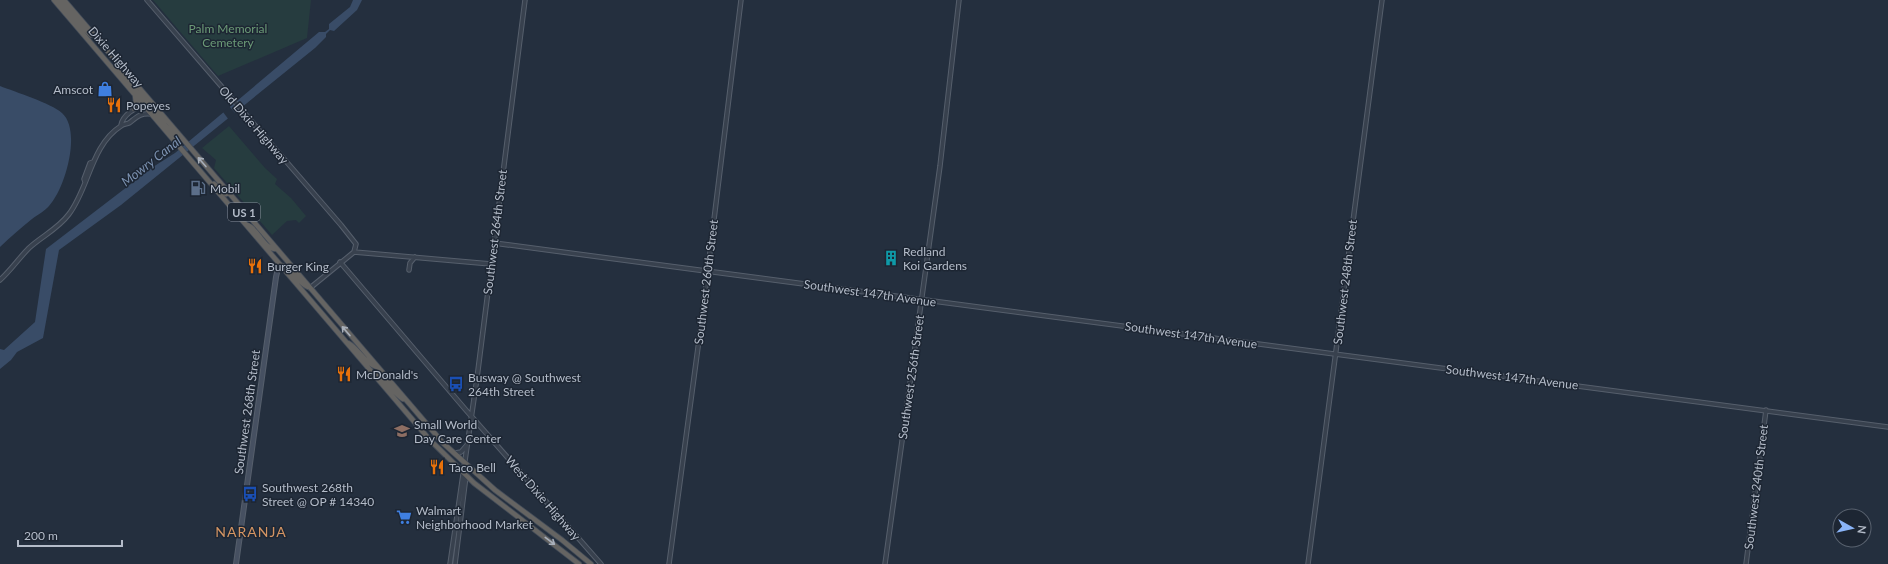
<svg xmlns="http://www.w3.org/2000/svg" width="1888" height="564" font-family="Lato,sans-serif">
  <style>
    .green { fill: #263c3f }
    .water { fill: #394c67 }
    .pier { fill: #242f3e }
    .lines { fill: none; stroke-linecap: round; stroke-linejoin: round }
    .tertiary-casing { stroke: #565f6c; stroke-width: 5.5 }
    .secondary-casing { stroke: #565f6c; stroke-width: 6 }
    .trunk-casing { stroke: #434c59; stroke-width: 6 }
    .tertiary { stroke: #38414e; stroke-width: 3.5 }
    .secondary { stroke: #465061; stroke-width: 4 }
    .trunk { stroke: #656462; stroke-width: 4.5 }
    .oneway { stroke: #a8afba }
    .labels { text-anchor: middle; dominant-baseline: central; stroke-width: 3; stroke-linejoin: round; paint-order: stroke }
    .shield { fill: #1d2633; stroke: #878f9c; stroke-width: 1 }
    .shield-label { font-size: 11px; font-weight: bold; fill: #b4bcc9 }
    .park-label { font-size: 12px; fill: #6b9a76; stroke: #1d2633 }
    .street-label { font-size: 12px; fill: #b4bcc9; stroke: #1d2633 }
    .poi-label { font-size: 12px; fill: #b4bcc9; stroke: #1d2633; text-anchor: start }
    .water-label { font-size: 13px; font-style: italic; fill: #7c92b1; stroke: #1d2633 }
    .quarter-label { font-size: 14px; letter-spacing: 1px; fill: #d59563; stroke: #1d2633 }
  </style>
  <rect width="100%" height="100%" fill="#242f3e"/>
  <path class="green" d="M 153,0 L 311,0 L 307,38 L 218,76 Z
    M 229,126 L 265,168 L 277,179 L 275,184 L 291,198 L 306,216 L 299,223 L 296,220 L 287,221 L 272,235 L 214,168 L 216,160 L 202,148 Z"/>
  <path class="water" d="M 353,0 L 362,0 L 357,10 L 334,31 L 330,30 L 326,34 L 326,37 L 315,48 L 121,205 L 59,250 L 43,338 L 17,352 L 11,360 L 0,369 L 0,349 L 4,350 L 35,322 L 46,249 L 153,167 L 175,153 L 319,32 L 325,32 L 329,29 L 329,24 L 350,7 Z
    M 0,86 C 15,92 51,103 62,113 C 82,131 65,189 49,206 C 45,211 37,215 32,219 C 21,228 10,237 0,247 Z"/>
  <path class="pier" d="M 229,106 L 236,114 L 229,120 L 223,112 Z"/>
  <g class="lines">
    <g class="tertiary-casing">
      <path id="tertiary" d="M 147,0 L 341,225 L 356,244 L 354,252
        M 121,125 C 123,115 135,107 144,106
        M 85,182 L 84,179 L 90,163 L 93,162
        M 494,243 L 1888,427
        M 340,262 L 465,409 L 601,564
        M 409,270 L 410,263 L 415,257
        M 0,280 C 11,270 19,258 29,248 C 42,236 58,229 69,214 C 89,188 91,145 121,126 C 123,124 127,124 129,123 C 137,117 140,113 151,114
        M 310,288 L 354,252 L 491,264
        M 455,453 L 461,452 L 467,445
        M 450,564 L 477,378 L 525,0
        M 455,564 L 466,476 L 465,466
        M 669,564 L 701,325 L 741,0
        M 885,564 L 940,166 L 959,0
        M 1308,564 L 1382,0
        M 1746,564 L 1766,410"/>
    </g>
    <g class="secondary-casing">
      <path id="secondary" d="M 236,564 L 276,277 L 279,264"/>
    </g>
    <g class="trunk-casing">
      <path id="trunk" d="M 54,0 L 429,439 L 474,483 L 579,564
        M 59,0 L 79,24 L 91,35
        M 64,0 L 443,443 L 495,490 L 562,540 L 591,564
        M 115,69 C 129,78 136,97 151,104
        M 146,107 C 160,112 164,131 179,136
        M 134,109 L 136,104 L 135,95
        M 214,184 L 226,194 L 229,193
        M 247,225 C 259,229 263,250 277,249
        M 281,265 C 293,269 297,282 308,287
        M 348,343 C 359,349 364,363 377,367
        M 371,373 C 385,376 391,392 403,399"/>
    </g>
    <use href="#tertiary" class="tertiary"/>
    <use href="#secondary" class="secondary"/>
    <use href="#trunk" class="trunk"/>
  </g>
  <defs><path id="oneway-shaft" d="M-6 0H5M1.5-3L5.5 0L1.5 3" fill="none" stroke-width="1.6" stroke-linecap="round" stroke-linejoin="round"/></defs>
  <g class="oneway">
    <use href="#oneway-shaft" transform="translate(202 162) rotate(-131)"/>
    <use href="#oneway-shaft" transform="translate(346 331) rotate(-131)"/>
    <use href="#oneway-shaft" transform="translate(550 541) rotate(37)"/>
  </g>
  <defs>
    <g id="shop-bare" transform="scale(1.2)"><path d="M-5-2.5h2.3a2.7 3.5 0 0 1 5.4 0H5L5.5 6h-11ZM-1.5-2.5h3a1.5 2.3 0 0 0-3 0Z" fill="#3f7fe0" stroke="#1d2633" stroke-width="2.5" paint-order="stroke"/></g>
    <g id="restaurant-bare" transform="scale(1.2)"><path d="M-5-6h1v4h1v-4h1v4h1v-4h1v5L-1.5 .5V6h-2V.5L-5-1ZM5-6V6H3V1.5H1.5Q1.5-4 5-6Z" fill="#e8710a" stroke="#1d2633" stroke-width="2.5" paint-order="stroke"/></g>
    <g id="fuel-bare" transform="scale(1.2)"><path d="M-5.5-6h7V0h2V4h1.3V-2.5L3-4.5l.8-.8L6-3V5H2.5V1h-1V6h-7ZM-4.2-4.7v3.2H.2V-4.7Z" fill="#5c6f8a" stroke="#1d2633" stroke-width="2.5" paint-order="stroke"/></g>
    <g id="building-bare" transform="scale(1.2)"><path d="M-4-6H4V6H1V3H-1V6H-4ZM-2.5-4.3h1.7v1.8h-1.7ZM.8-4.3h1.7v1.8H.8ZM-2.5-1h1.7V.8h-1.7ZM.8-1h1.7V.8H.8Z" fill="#0f9aa8" stroke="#1d2633" stroke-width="2.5" paint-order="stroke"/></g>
    <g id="bus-bare" transform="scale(1.2)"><path d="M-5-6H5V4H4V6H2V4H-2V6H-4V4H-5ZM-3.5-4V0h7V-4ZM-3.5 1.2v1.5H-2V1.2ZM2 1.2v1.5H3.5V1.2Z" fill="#1a4fb4" stroke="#1d2633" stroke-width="2.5" paint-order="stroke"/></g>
    <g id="school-bare" transform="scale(1.2)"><path d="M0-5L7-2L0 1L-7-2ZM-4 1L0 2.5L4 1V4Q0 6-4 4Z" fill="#8d6e63" stroke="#1d2633" stroke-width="2.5" paint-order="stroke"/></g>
    <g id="supermarket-bare" transform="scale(1.2)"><path d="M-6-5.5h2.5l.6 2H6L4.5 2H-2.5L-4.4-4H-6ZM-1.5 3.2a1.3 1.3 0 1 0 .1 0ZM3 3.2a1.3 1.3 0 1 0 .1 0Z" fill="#3f7fe0" stroke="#1d2633" stroke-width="2.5" paint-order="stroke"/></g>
  </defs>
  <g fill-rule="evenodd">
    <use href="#shop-bare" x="105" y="89"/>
    <use href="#restaurant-bare" x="114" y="105"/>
    <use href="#fuel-bare" x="198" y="188"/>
    <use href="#building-bare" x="891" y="258"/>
    <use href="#restaurant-bare" x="255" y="266"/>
    <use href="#restaurant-bare" x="344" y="374"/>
    <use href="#bus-bare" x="456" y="384"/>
    <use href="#school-bare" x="402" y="431"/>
    <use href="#restaurant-bare" x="437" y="467"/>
    <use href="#bus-bare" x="250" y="494"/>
    <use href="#supermarket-bare" x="404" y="517"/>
  </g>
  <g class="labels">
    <rect class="shield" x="228" y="203" width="32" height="18" rx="3"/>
    <g class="shield-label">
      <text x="244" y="212">US 1</text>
    </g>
    <g class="park-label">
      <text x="228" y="28">Palm Memorial<tspan x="228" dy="14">Cemetery</tspan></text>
    </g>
    <g class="street-label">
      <text transform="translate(116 57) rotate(49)">Dixie Highway</text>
      <text transform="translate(254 125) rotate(49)">Old Dixie Highway</text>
      <text transform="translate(495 232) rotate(-83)">Southwest 264th Street</text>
      <text transform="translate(706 282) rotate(-83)">Southwest 260th Street</text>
      <text transform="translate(1345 282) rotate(-83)">Southwest 248th Street</text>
      <text transform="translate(870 293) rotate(8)">Southwest 147th Avenue</text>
      <text transform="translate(1191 335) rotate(8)">Southwest 147th Avenue</text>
      <text transform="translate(911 377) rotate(-82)">Southwest 256th Street</text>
      <text transform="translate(1512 377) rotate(7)">Southwest 147th Avenue</text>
      <text transform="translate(247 412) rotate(-82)">Southwest 268th Street</text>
      <text transform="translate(1756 487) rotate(-83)">Southwest 240th Street</text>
      <text transform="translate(543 498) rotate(49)">West Dixie Highway</text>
    </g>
    <g class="poi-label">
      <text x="93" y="89" text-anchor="end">Amscot</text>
      <text x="126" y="105">Popeyes</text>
      <text x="210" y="188">Mobil</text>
      <text x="903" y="251">Redland<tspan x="903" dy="14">Koi Gardens</tspan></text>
      <text x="267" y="266">Burger King</text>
      <text x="356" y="374">McDonald's</text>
      <text x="468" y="377">Busway @ Southwest<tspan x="468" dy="14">264th Street</tspan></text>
      <text x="414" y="424">Small World<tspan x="414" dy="14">Day Care Center</tspan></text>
      <text x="449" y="467">Taco Bell</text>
      <text x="262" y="487">Southwest 268th<tspan x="262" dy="14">Street @ OP # 14340</tspan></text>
      <text x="416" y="510">Walmart<tspan x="416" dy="14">Neighborhood Market</tspan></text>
    </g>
    <g class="water-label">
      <text transform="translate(151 161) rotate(-38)">Mowry Canal</text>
    </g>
    <g class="quarter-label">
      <text x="251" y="531">NARANJA</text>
    </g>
  </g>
  <g transform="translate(1852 528) rotate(98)"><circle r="19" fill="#1d2633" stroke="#59626f"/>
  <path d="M0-3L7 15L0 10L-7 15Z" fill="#8ab4f8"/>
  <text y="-6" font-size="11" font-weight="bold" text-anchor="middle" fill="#b4bcc9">N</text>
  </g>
  <path d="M18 540v6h104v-6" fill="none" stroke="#b4bcc9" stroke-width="2"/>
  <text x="24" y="540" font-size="12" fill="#b4bcc9" stroke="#1d2633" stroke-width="3" paint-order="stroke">200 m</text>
</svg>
